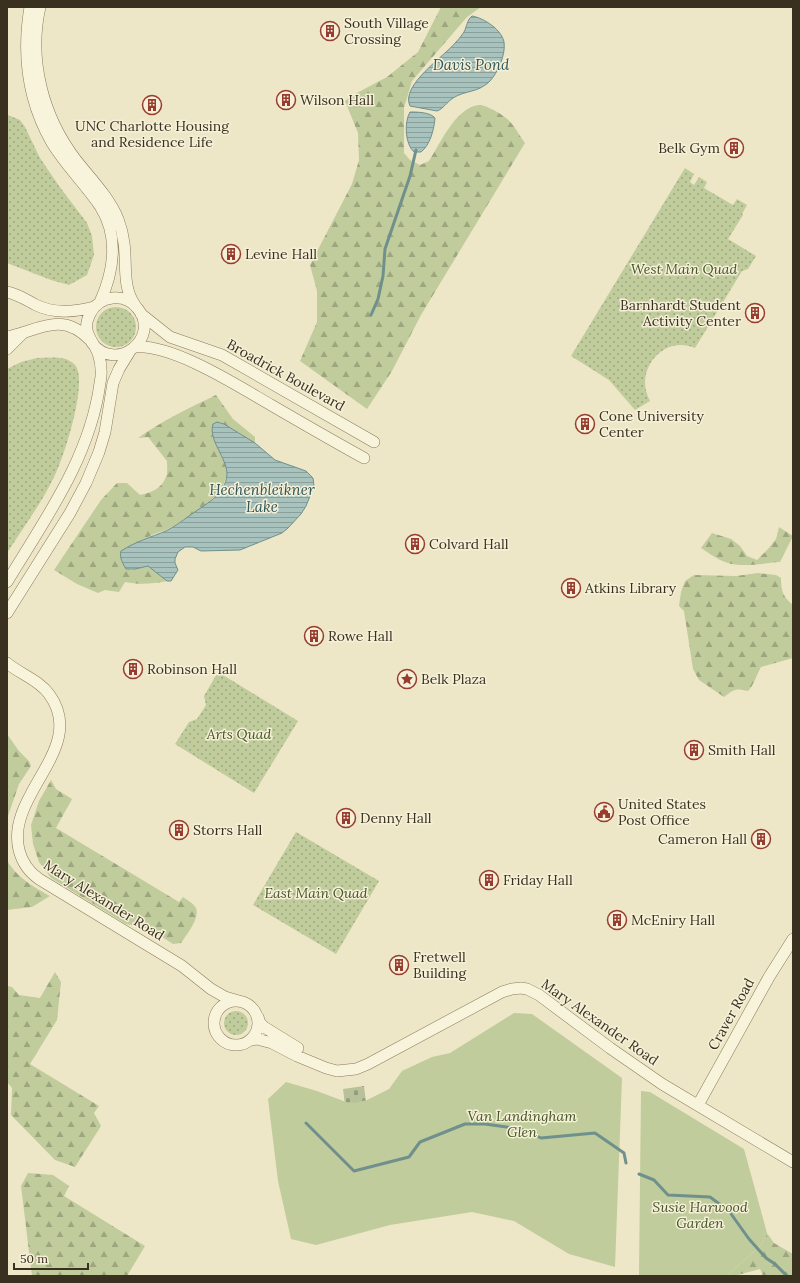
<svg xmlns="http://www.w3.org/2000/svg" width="800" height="1283" font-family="Lora,serif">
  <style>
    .grass { fill: url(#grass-dots) }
    .forest { fill: url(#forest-firs) }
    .cemetery { fill: url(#cemetery-stones) }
    .garden { fill: #c0cc9b }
    .water { fill: url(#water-rules); stroke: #6f908c }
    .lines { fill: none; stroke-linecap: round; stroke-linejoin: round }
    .stream { stroke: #6f908c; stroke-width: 3 }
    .tertiary-casing { stroke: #897a5d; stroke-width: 12 }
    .tertiary { stroke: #f8f3db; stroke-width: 11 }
    .labels { text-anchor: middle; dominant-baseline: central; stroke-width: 3; stroke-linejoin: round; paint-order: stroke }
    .poi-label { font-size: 14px; fill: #3a3020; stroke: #f5f0d7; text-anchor: start }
    .park-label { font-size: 14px; font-style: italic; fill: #445627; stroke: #f5f0d7 }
    .street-label { font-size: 14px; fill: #3a3020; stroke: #f5f0d7 }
    .water-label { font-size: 15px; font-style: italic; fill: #305659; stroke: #f5f0d7 }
  </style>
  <defs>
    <pattern id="grass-dots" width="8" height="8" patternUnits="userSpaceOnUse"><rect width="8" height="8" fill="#c0cc9b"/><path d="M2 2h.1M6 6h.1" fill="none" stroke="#9da67e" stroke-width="1.8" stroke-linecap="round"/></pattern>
    <pattern id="forest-firs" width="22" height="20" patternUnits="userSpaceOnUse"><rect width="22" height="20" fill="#c0cc9b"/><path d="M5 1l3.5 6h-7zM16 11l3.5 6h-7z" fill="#9da67e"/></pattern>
    <pattern id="cemetery-stones" width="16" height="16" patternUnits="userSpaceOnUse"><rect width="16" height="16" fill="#b7c19a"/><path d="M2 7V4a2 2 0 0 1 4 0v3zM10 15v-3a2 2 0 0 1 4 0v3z" fill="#969d7d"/></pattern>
    <pattern id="water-rules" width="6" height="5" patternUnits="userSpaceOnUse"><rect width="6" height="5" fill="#a8c2be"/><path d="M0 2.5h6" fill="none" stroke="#8a9e9a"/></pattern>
  </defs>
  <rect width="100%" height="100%" fill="#eee7c7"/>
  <path class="grass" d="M 7,115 L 8,115 L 20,120 L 25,127 L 40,158 L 59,186 L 87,223 L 92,236 L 94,255 L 87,275 L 69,285 L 51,280 L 7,263 Z
    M 685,168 L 694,174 L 690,182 L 694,185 L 699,177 L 707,182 L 704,188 L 733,205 L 737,199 L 747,205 L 742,214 L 743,215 L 728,239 L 756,256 L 748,269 L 742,271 L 695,348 C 663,334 633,371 650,401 L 635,410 L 609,380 L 571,356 Z
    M96 327a20 20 0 1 1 40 0a20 20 0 1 1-40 0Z
    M 37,358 C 50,358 66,355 75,365 C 89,381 63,460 54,477 C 41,504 23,528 7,553 L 7,369 L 21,362 Z
    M 218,672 L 298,721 L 254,793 L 175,744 L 189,722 L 197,719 L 206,705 L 204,696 Z
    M 296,832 L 379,881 L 336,954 L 253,905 Z
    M224 1023a12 12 0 1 1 24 0a12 12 0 1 1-24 0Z"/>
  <path class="forest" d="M 441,7 L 481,7 L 467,17 L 412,81 L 404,108 L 404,153 L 410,160 L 420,165 L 429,161 C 440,144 456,107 479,105 C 484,104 502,114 506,118 C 514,124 519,135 525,143 L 421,315 L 392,371 L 367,409 L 300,361 L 317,322 L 317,291 L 310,265 L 352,184 L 359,160 L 358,133 L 345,101 L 353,95 L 387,77 L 418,52 Z
    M 216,395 L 233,419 L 255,437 L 255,443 L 220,422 L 213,433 L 218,449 L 226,464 L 227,475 L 221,490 L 207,504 L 174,526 L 166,530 L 154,534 L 121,551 L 130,570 L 148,566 L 167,581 C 153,584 139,585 125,582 L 119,592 L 105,590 L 98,593 L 77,584 L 54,570 L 101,500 L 117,483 L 127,483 L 140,495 C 151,493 162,488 166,477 C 168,473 167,466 167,461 L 148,437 L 138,438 C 162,421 189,408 216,395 Z
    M 779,527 L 793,536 L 780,562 C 765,563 747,567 732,564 C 721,562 710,554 701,548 L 712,533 L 731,539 L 740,546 L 747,556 L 757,560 L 768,549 L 776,539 Z
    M 758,573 L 776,575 L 781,578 C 781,591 783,597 793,605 L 793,658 L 761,667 C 757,674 754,685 748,691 C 736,688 734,689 724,697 L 699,680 L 693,669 L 684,611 L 679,606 L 681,592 L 685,581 L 694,575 L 736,576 Z
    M 7,734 L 19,751 L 29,761 L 31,766 L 19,784 L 7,819 Z
    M 51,780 L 56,789 L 72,799 L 56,828 L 179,902 L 183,897 C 187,900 193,903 196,908 C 200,918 187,934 181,943 L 173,944 L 150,929 L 126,924 L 51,878 L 39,862 L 33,844 L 31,825 L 39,801 Z
    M 7,860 C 15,876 35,888 50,896 L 32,907 L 7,910 Z
    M 55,972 L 61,982 L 57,1020 L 30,1064 L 99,1106 L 94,1113 L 101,1126 L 75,1167 L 55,1160 L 11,1115 L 12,1088 L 7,1082 L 7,986 L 12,987 L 19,995 L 40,998 Z
    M 28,1173 L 53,1175 L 69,1186 L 64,1196 L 145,1246 L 127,1276 L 32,1276 L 21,1186 Z
    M 767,1233 L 774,1243 L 793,1254 L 793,1276 L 763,1276 L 760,1269 L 734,1276 L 727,1276 L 762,1244 Z"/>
  <path class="cemetery" d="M 364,1086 L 370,1135 L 349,1137 L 343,1089 Z"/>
  <path class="garden" d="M 514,1013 L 532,1014 L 622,1078 L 615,1267 L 569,1254 L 514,1221 L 472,1212 L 390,1225 L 316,1245 L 291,1239 L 278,1181 L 268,1099 L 286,1082 L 317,1091 L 346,1102 L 355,1103 L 367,1100 L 389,1089 L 402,1071 L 432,1057 L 450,1053 Z
    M 641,1091 L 650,1092 L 744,1149 L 767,1233 L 762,1244 L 727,1276 L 639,1276 Z"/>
  <path class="water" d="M 472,16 C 484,18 502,30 504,42 C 506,54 498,73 489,82 C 477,93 466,90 453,98 C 447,102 443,109 437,111 L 410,106 C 400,85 445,56 456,42 C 459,39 462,35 464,32 C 467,26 467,20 472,16 Z
    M 410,112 C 417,112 430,112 435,118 C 434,130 430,145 421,152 L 414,152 C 405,144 404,122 410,112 Z
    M 217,422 L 224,424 L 255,443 L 275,460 L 306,471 L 313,478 L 314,486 L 306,506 L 301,514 L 288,528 L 282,533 L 240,550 L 201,551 L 193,547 L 185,547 L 178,552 L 175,559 L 175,563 L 178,570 L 171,581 L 167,581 L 148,566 L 135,569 L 126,569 C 123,564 119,557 121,551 C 135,542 151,537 166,531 C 174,527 182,521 189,516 C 204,505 226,495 227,474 C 227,458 208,440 213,424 Z"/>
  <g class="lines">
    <path class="stream" d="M 371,315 L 378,299 L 383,276 L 385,249 L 410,176 L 416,150
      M 306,1123 L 354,1171 L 409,1157 L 420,1142 L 465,1124 L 485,1124 L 521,1129 L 541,1138 L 595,1133 L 624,1153 L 626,1163
      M 639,1174 L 654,1180 L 668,1195 L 710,1197 L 729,1211 L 749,1239 L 766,1258 L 775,1264 L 787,1276"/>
    <g class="tertiary-casing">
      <path id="tertiary" d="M 30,7 C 22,54 28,101 52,143 C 66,166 85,184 100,206 C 119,236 114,271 100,302
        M 40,7 C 28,60 43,117 76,160 C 91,179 109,197 118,219 C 121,227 123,235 124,243 C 127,264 122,287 135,305
        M 7,292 C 18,294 26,300 36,305 C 54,314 75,312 94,307
        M 141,314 L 170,337 L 222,355 L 374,442
        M 7,337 C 38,331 61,310 90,340
        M 135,347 C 173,344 238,386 271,405 C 302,423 333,441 364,458
        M 7,349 L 22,334
        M 7,582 C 45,519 90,458 100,383 C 102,374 101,362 98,353 C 92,339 81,331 90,314 C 99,295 125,292 138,309 C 161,338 116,374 92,343
        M 7,613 L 70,513 L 86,483 L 99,452 L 105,432 L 113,383 L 119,369 L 130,351
        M 7,663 C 20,674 39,680 49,694 C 89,748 5,794 19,850 C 22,862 29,872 39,879 L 182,966 L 211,989 L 225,997 L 242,1002
        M214 1023a22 22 0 1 1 44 0a22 22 0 1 1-44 0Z
        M 258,1017 L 260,1023 L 264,1027 L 298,1048
        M 251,1040 L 257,1039 L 272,1043 L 297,1056 L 326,1068 L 337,1071 L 356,1069 L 368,1064 L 502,992 L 512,989 L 521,988 L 527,989 L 539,995 L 610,1048 L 662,1084 L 793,1162
        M 698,1105 L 769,977 L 793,939"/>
    </g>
    <use href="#tertiary" class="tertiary"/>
  </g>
  <defs>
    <g id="building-ring" transform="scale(1)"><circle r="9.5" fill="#f5f0d7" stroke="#973c2e" stroke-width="1.5"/><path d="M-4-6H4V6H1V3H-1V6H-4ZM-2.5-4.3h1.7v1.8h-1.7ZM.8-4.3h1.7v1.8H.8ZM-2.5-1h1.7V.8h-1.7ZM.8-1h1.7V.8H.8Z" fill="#973c2e"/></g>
    <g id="sight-ring" transform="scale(1)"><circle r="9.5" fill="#f5f0d7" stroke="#973c2e" stroke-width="1.5"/><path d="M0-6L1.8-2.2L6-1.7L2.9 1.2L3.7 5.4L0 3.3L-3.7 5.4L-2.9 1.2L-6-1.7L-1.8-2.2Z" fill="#973c2e"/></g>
    <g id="civic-ring" transform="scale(1)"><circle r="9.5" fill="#f5f0d7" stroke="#973c2e" stroke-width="1.5"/><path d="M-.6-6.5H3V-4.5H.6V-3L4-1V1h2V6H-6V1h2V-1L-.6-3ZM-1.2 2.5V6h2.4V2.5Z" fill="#973c2e"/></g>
  </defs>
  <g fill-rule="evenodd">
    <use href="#building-ring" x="330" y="31"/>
    <use href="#building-ring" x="286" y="100"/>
    <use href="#building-ring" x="152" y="105"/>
    <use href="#building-ring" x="734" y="148"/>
    <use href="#building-ring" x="231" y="254"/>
    <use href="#building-ring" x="755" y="313"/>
    <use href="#building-ring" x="585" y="424"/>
    <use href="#building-ring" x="415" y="544"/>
    <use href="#building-ring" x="571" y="588"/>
    <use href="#building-ring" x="314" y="636"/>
    <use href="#building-ring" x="133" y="669"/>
    <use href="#sight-ring" x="407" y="679"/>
    <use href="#building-ring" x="694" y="750"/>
    <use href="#civic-ring" x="604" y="812"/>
    <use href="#building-ring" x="346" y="818"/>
    <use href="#building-ring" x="179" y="830"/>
    <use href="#building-ring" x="761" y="839"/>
    <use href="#building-ring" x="489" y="880"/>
    <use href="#building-ring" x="617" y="920"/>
    <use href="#building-ring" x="399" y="965"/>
  </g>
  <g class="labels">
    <g class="poi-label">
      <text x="344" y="23">South Village<tspan x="344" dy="16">Crossing</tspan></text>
      <text x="300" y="100">Wilson Hall</text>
      <text x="152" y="126" text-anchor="middle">UNC Charlotte Housing<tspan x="152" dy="16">and Residence Life</tspan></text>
      <text x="720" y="148" text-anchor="end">Belk Gym</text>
      <text x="245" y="254">Levine Hall</text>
      <text x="741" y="305" text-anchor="end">Barnhardt Student<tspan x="741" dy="16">Activity Center</tspan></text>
      <text x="599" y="416">Cone University<tspan x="599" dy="16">Center</tspan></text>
      <text x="429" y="544">Colvard Hall</text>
      <text x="585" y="588">Atkins Library</text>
      <text x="328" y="636">Rowe Hall</text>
      <text x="147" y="669">Robinson Hall</text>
      <text x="421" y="679">Belk Plaza</text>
      <text x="708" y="750">Smith Hall</text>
      <text x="618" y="804">United States<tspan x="618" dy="16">Post Office</tspan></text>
      <text x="360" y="818">Denny Hall</text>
      <text x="193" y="830">Storrs Hall</text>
      <text x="747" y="839" text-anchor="end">Cameron Hall</text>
      <text x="503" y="880">Friday Hall</text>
      <text x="631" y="920">McEniry Hall</text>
      <text x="413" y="957">Fretwell<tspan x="413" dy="16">Building</tspan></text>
    </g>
    <g class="park-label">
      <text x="684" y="269">West Main Quad</text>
      <text x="239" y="734">Arts Quad</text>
      <text x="316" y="893">East Main Quad</text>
      <text x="522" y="1116">Van Landingham<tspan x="522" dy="16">Glen</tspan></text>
      <text x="700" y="1207">Susie Harwood<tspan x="700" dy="16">Garden</tspan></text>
    </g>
    <g class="street-label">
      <text transform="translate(286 375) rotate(29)">Broadrick Boulevard</text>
      <text transform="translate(104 900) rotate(32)">Mary Alexander Road</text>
      <text transform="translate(731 1014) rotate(-61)">Craver Road</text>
      <text transform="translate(600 1022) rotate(35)">Mary Alexander Road</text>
    </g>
    <g class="water-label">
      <text x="471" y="64">Davis Pond</text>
      <text x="262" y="489">Hechenbleikner<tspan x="262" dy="17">Lake</tspan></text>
    </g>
  </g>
  <rect width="800" height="1283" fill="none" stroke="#3a3020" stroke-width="16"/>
  <path d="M14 1263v6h74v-6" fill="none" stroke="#3a3020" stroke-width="2"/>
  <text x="20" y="1263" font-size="12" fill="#3a3020" stroke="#f5f0d7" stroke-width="3" paint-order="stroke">50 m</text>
</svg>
